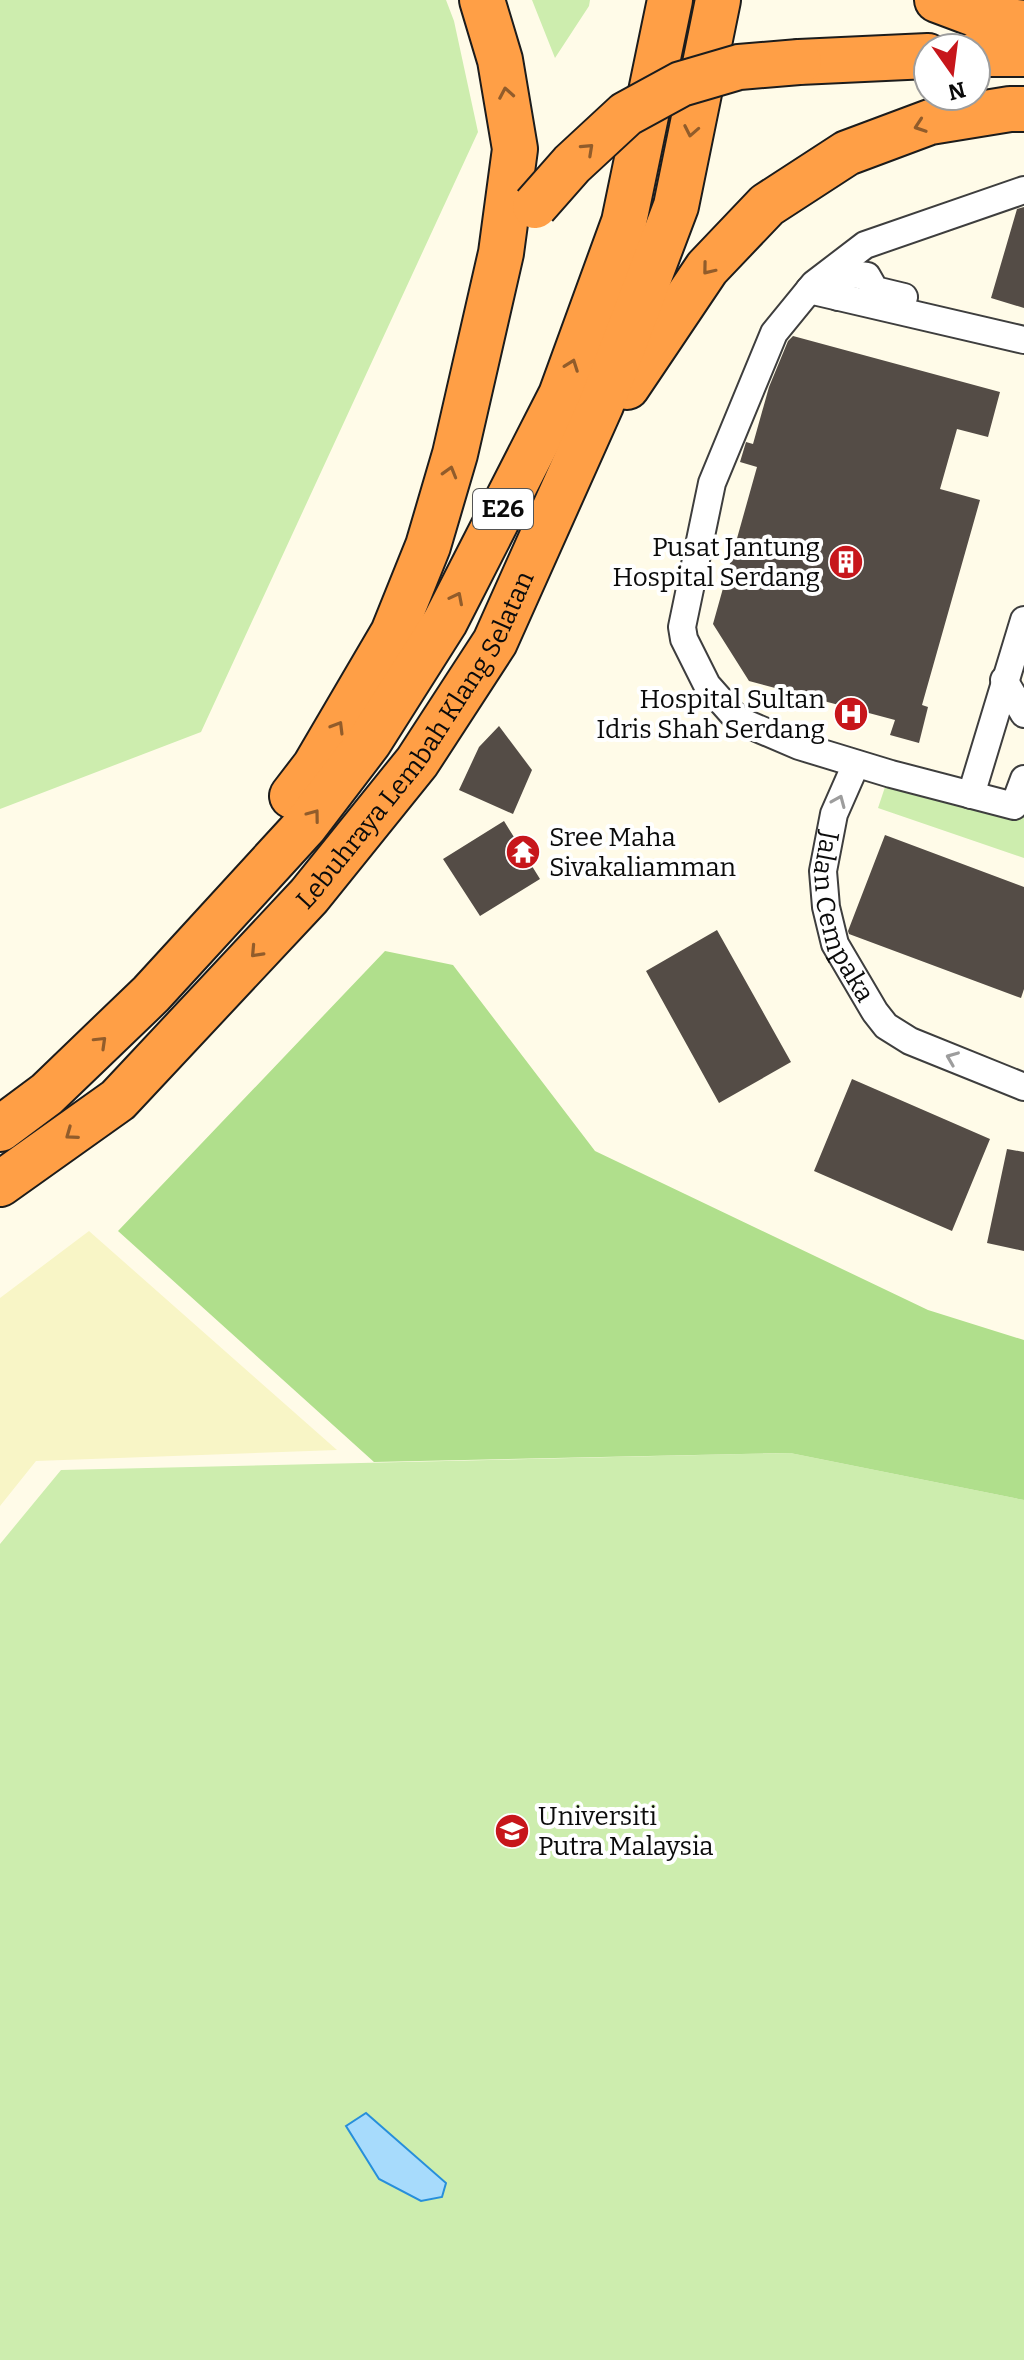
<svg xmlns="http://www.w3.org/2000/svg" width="1024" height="2360" font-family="Bitter,serif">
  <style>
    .farmland { fill: #f8f5c6 }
    .green { fill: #cdedae }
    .forest { fill: #b0df8c }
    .water { fill: #a7dbfc; stroke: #278fdb; stroke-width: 2 }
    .building { fill: #544c46 }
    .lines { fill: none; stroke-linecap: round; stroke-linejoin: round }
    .street-casing { stroke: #3e3e3e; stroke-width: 30 }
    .highway-casing { stroke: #1c1c1c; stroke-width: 48 }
    .street { stroke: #fff; stroke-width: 26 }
    .highway { stroke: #ff9f46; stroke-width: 44 }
    .highway-bridge-casing { stroke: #1c1c1c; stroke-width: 48; stroke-linecap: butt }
    .highway-bridge { stroke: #ff9f46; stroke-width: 44 }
    .oneway { stroke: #915c2b }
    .oneway2 { stroke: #9d9d9d }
    .labels { text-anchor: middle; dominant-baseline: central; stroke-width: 8; stroke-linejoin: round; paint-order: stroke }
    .shield { fill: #fff; stroke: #545454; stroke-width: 2 }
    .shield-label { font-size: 24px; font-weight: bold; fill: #0b0b0b }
    .poi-label { font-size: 26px; fill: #0b0b0b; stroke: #fff; text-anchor: end }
    .street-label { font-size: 26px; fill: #0b0b0b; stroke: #fff }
  </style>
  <rect width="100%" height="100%" fill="#fffbe8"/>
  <path class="farmland" d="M 89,1231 L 337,1450 L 36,1461 L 0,1506 L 0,1298 Z"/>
  <path class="green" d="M 0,0 L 446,0 L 454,21 L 478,132 L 201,732 L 0,809 Z
    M 532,0 L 590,0 L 589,6 L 555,58 Z
    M 887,781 L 1024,815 L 1024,858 L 878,808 Z
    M 790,1453 L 1024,1500 L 1024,2360 L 0,2360 L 0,1544 L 61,1470 Z"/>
  <path class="forest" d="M 385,951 L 453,965 L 595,1151 L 928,1310 L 1024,1340 L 1024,1500 L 790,1453 L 374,1462 L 118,1231 Z"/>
  <path class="water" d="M 366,2113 L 446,2183 L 442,2197 L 421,2201 L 379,2179 L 346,2126 Z"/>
  <path class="building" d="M 1024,207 L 1024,308 L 991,298 L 1017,209 Z
    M 793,336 L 1000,392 L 988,437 L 957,429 L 940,489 L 980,500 L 922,705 L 928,707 L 919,743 L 890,735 L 895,720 L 749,681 L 713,624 L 757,467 L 740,462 L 746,442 L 753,444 L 769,387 L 788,341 Z
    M 499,726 L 532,770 L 513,814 L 459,790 L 479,747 Z
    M 504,821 L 540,879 L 480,916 L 443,859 Z
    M 885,835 L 1024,887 L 1024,989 L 1021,998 L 849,934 L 848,931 Z
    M 717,930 L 791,1062 L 719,1103 L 646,971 Z
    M 852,1079 L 990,1139 L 952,1231 L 814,1171 Z
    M 1007,1149 L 1024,1152 L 1024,1251 L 987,1243 Z"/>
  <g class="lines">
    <g class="street-casing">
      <g id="street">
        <path d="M 1024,190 L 865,245 L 814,284 L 774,333 L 712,483 L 682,627 L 684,639 L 707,685 L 738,720 L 799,746 L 891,774 L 1014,806 L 1024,779"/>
        <path d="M 809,290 L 1024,340"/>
        <path d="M 838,297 L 837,283 L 851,274 L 867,276 L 875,290 L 904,297"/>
        <path d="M 1004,680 L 1024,714"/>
        <path id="s1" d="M 856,764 L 834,814 L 823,871 L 826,907 L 835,944 L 875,1012 L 886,1026 L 910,1041 L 1024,1087"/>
        <path d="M 971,795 L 1024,620"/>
      </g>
    </g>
    <g class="highway-casing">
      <g id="highway">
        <path d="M 937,0 L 985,18 L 1024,23"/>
        <path d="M 976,54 L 1024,54"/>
        <path d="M 799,62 L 928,56"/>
        <path d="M 627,387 L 707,268 L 767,205 L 847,153 L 930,122 L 1010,109 L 1024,109"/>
        <path d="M 292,796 L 315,766 L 393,633 L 428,546 L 455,454 L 501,253 L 515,149 L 500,60 L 482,0"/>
        <path d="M 0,1129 L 47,1094 L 151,994 L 305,826 L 369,742 L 445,622 L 561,395 L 624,222 L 670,0"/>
        <path id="s2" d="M 0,1184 L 118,1100 L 309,896 L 417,762 L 495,642 L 601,405 L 676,206 L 718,0"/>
      </g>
    </g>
    <use href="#street" class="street"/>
    <use href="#highway" class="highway"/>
    <g class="highway-bridge-casing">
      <path id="highway-bridge" d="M 535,206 L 572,164 L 626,114 L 681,84 L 739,67 L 799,62"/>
    </g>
    <use href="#highway-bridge" class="highway-bridge"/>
  </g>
  <defs><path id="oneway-chevron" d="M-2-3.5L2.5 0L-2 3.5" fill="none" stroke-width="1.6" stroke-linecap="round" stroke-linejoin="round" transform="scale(2)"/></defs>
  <g class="oneway">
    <use href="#oneway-chevron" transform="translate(506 93) rotate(-100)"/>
    <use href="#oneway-chevron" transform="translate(920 126) rotate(161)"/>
    <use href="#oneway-chevron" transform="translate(691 131) rotate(101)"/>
    <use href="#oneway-chevron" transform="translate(588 149) rotate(-43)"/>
    <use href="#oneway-chevron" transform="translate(708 269) rotate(129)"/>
    <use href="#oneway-chevron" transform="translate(572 365) rotate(-70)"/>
    <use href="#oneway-chevron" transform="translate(450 472) rotate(-74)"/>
    <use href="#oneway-chevron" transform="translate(457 598) rotate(-63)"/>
    <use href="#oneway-chevron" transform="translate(338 727) rotate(-59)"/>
    <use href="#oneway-chevron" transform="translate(314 815) rotate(-53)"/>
    <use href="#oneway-chevron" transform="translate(256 952) rotate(133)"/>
    <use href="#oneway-chevron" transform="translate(101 1042) rotate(-44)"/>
    <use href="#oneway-chevron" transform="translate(71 1134) rotate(144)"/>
  </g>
  <g class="oneway2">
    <use href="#oneway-chevron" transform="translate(839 801) rotate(-67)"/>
    <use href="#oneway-chevron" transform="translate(952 1058) rotate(-158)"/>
  </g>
  <defs>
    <g id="building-disc" transform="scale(1.8)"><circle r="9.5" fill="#c7161b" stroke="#fff"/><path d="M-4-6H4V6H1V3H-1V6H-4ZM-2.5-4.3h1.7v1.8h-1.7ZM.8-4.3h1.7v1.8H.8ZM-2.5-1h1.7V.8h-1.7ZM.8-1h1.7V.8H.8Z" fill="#fff"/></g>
    <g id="hospital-disc" transform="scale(1.8)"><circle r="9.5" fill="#c7161b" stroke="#fff"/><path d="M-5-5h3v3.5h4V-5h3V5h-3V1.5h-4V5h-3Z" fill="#fff"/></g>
    <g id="temple-disc" transform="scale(1.8)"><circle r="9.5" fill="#c7161b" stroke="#fff"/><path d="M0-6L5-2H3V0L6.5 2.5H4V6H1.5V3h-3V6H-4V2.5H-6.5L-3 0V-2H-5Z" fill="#fff"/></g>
    <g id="university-disc" transform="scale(1.8)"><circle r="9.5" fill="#c7161b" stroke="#fff"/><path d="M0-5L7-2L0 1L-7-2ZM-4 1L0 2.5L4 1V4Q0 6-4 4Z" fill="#fff"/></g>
  </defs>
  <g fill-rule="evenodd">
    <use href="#building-disc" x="846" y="562"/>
    <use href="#hospital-disc" x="851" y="714"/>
    <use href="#temple-disc" x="523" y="852"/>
    <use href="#university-disc" x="512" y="1831"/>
  </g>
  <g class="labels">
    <rect class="shield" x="473" y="489" width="60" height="40" rx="6"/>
    <g class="shield-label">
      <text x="503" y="509">E26</text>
    </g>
    <g class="poi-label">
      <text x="820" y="547">Pusat Jantung<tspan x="820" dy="30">Hospital Serdang</tspan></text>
      <text x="825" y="699">Hospital Sultan<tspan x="825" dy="30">Idris Shah Serdang</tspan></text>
      <text x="549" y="837" text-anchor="start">Sree Maha<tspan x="549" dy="30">Sivakaliamman</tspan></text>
      <text x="538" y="1816" text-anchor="start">Universiti<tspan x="538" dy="30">Putra Malaysia</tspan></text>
    </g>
    <g class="street-label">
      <text stroke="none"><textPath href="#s2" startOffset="614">Lebuhraya Lembah Klang Selatan</textPath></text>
      <text stroke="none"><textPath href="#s1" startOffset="162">Jalan Cempaka</textPath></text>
    </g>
  </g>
  <g transform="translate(952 72) rotate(166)"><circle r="38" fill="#ffffff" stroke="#9d9d9d" stroke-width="2"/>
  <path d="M0-6L14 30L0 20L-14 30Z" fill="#c7161b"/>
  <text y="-12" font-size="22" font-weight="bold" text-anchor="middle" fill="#0b0b0b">N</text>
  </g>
</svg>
